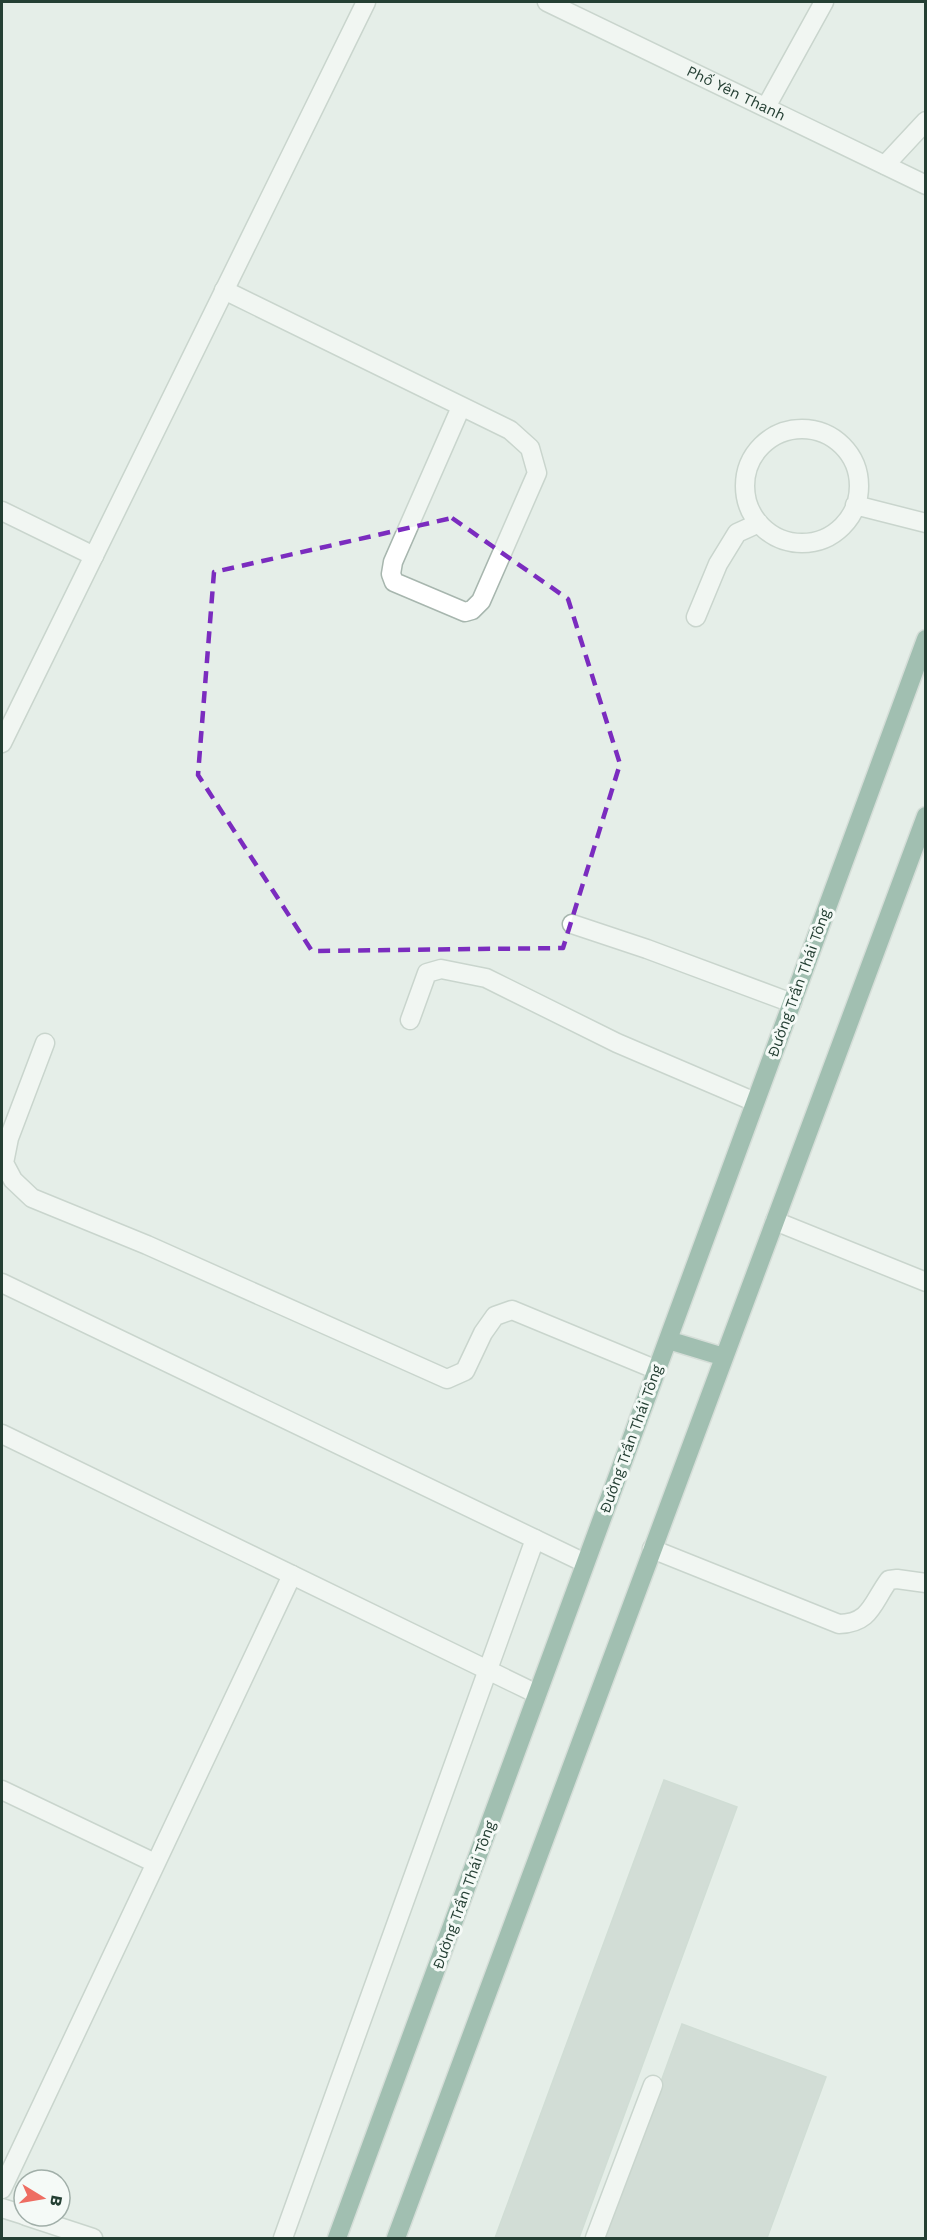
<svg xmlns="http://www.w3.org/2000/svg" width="927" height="2240" font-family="'Work Sans',sans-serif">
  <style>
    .building { fill: #bac8c1; stroke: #b7c7be; stroke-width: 1.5 }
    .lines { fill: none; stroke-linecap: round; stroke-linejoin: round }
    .service-casing { stroke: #a7b6ae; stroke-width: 21 }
    .minor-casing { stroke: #a7b6ae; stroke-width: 21 }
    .trunk-casing { stroke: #c2c9c6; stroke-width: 21 }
    .service { stroke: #fff; stroke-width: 18 }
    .minor { stroke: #fff; stroke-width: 18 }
    .trunk { stroke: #4e8670; stroke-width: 18 }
    .marked { fill: none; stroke: #7b2cbf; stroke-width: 4.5; stroke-dasharray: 12 8; stroke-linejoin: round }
    .labels { text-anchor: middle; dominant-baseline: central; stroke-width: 6; stroke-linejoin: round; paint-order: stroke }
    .street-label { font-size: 15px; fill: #243f33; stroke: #f5faf7 }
  </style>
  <rect width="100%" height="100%" fill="#e5eee8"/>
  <path class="building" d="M 664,1780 L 737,1807 L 579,2238 L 495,2238 Z
    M 682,2024 L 826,2077 L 767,2238 L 604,2238 Z"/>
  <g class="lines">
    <g class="service-casing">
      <path id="service" d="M 224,290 L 510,430 L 530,448 L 537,473 L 481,601 L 472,610 L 465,612 L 394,582 L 391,574 L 393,562 L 461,407
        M745 486a57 57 0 1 1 114 0a57 57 0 1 1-114 0Z
        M 855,505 L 926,523
        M 696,617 L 718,564 L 737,533 L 759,523
        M 572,924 L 647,949 L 792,1003
        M 410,1020 L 427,973 L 441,969 L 486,978 L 617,1043 L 755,1102
        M 45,1043 L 9,1138 L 4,1163 L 13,1180 L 32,1198 L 147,1245 L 447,1379 L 465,1371 L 483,1333 L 495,1316 L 512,1310 L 657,1370
        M 595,2238 L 653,2085"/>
    </g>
    <g class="minor-casing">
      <g id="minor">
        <path id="s1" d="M 547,2 L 926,185"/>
        <path d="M 766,107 L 824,2"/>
        <path d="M 885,165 L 926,121"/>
        <path d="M 2,511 L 94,556"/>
        <path d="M 2,743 L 366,2"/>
        <path d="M 775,1221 L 926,1282"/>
        <path d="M 2,1283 L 585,1563"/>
        <path d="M 2,1434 L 537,1694"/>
        <path d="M 652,1549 L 839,1624 C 871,1623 872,1603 889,1580 L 897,1579 L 926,1583"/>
        <path d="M 2,1790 L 155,1863"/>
        <path d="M 2,2189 L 292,1575"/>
        <path d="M 2,2208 L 24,2215"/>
        <path d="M 26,2216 L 93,2238"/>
        <path d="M 283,2238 L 535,1539"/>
      </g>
    </g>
    <g class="trunk-casing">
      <path id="trunk" d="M 668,1340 L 724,1357
        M 337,2238 L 926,639
        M 396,2238 L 926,816"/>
    </g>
    <use href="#service" class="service"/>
    <use href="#minor" class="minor"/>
    <use href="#trunk" class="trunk"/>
  </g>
  <path d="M0 0H927V2240H0ZM 452,518 L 568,599 L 620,764 L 563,948 L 312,951 L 198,775 L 214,572 Z" fill="#e5eee8" fill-opacity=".55" fill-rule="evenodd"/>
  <path class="marked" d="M 452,518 L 568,599 L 620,764 L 563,948 L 312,951 L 198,775 L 214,572 Z"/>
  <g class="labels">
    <g class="street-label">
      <text stroke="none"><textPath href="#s1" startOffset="210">Phố Yên Thanh</textPath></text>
      <text transform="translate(799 983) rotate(-70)">Đường Trần Thái Tông</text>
      <text transform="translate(631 1439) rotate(-70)">Đường Trần Thái Tông</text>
      <text transform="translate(464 1895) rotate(-70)">Đường Trần Thái Tông</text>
    </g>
  </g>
  <rect width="927" height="2240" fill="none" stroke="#243f33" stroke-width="6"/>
  <g transform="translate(42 2198) rotate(101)"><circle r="28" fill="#f5faf7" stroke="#a1afa9" stroke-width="1.5"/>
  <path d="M0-4.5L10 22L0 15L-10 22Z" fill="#ee6d62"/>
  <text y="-9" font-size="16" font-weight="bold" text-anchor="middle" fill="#243f33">B</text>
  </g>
</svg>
